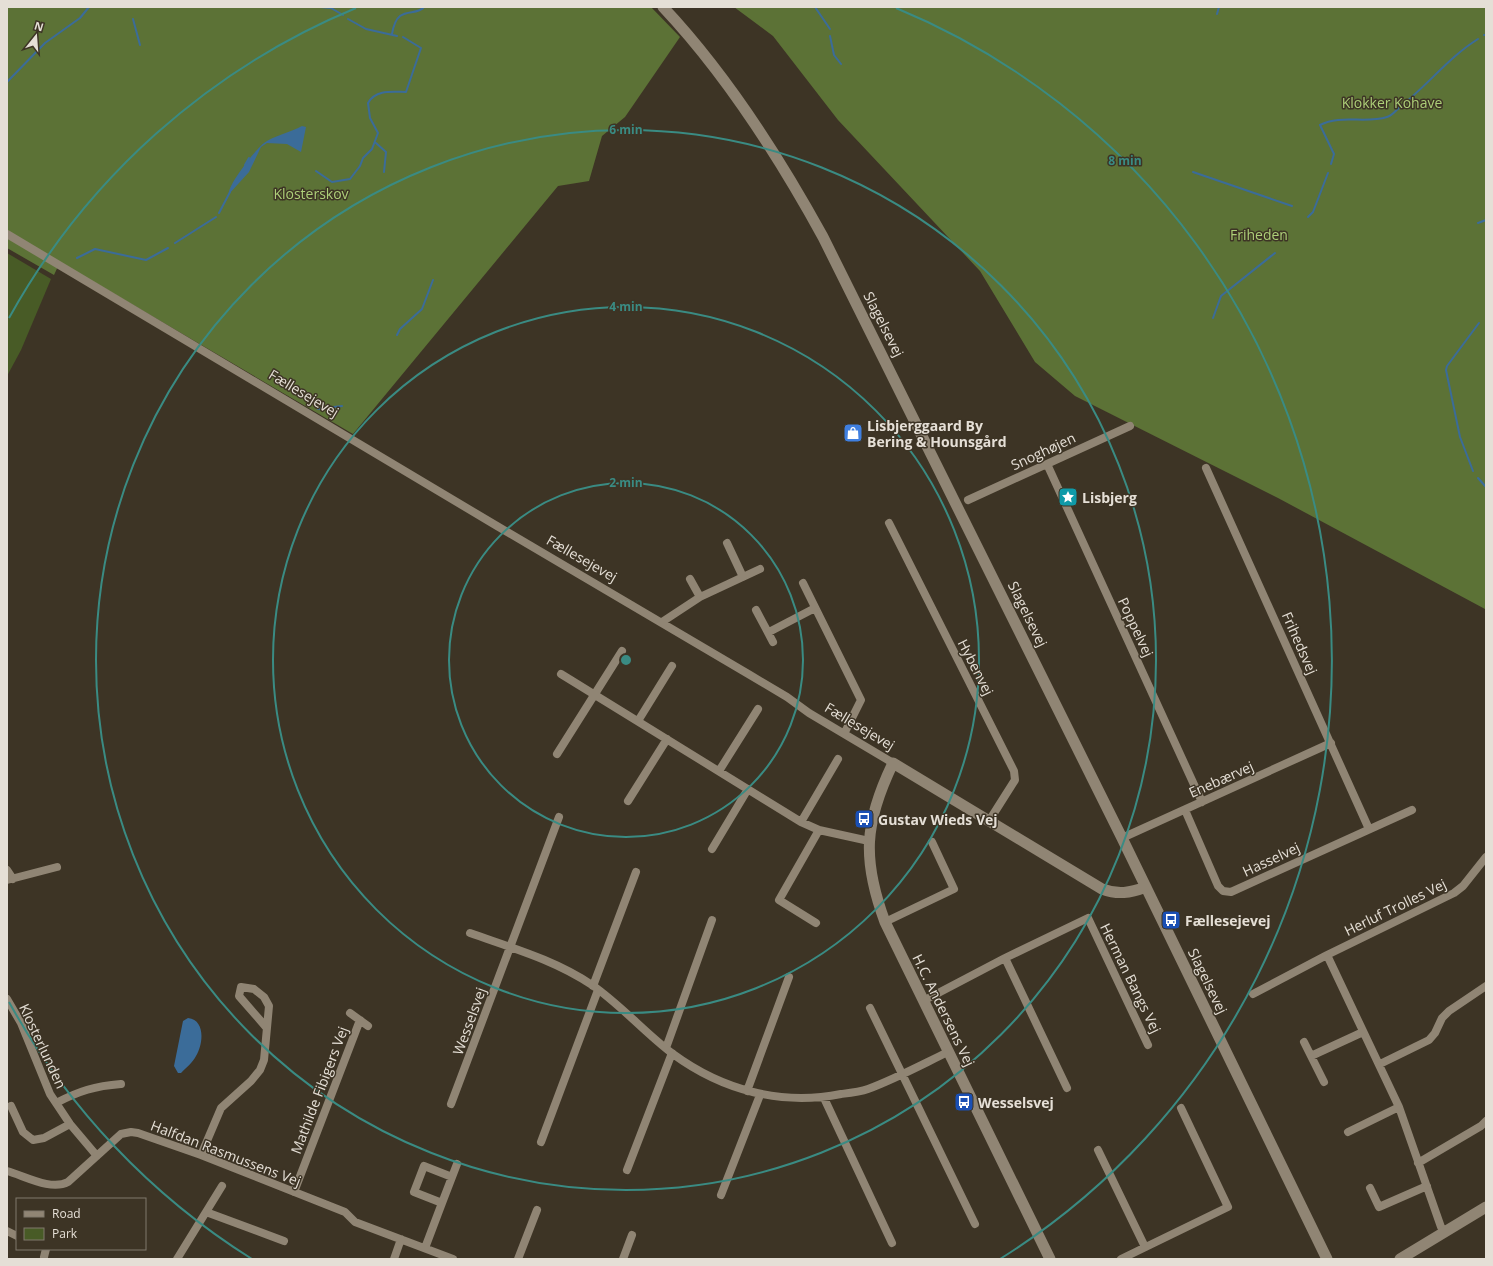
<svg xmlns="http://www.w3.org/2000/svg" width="1493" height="1266" font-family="'Open Sans',sans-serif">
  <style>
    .green { fill: #485b26 }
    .forest { fill: #5c7236 }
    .water { fill: #3b6c99 }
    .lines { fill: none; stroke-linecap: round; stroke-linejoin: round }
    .stream { stroke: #3b6c99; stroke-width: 2 }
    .street { stroke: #908574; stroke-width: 8 }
    .secondary { stroke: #908574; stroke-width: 11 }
    .ring { fill: none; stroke: #3a8b83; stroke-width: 2 }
    .labels { text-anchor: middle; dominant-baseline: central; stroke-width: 3; stroke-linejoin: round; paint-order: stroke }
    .park-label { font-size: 14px; fill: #adcf78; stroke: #3d3425 }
    .street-label { font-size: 14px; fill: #e5dfd6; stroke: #3d3425 }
    .poi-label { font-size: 14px; font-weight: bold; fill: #e5dfd6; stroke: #3d3425; text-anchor: start }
    .centre { fill: #3a8b83; stroke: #3d3425; stroke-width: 2 }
    .ring-label { font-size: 12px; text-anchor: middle; font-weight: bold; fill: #3a8b83; stroke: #3d3425; stroke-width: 3; stroke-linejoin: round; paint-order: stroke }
  </style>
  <rect width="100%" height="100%" fill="#3d3425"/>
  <path class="green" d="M 7,253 L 51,279 L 21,350 L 7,376 Z"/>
  <path class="forest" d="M 7,7 L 651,7 L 680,37 L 625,117 L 602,136 L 589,181 L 558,186 L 353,434 L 60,262 L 54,275 L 7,248 Z
    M 734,7 L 1486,7 L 1485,609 L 1278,498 L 1075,396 L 1035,362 L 980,271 L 838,120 L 773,36 Z"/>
  <path class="water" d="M 302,126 L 306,127 L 301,152 L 287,144 L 267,143 L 261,147 L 249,172 L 229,194 C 227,186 256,149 264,143 C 273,136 291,132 302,126 Z
    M 188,1018 C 206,1020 203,1045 196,1056 C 193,1062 186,1068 181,1073 L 178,1073 L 174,1066 L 183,1021 Z"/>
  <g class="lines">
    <path class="stream" d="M 321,7 L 331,8 L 343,15
      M 815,7 L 830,29
      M 1217,14 L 1219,7
      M 133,19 L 140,45
      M 348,19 L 366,29 L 397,36
      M 392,34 C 397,3 415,18 424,7
      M 1484,35 L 1486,35
      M 830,36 L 834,55 L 841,64
      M 7,82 L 45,43 L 80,18 L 89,7
      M 376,143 L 386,152 L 384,172
      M 1331,164 L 1334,154 L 1320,125 C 1341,114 1365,124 1387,117 C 1392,116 1397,109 1401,106 C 1428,85 1449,57 1478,39
      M 245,165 L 249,158
      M 316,171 L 332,182 L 350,179 L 360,166 L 363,158 L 372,149 L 378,133 L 370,118 L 368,103 C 376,89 393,92 406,92 L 421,48 L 403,37
      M 1193,172 L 1292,206
      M 219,213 L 230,192
      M 1308,217 L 1313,212 L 1328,173
      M 1478,223 L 1486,220
      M 175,243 L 216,217
      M 77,258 L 95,249 L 146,260 L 168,248
      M 1213,318 L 1221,296 L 1275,253
      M 397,335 L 400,329 L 422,309 L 433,280
      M 318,409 L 342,406
      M 1473,471 L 1460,437 L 1446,370 L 1447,366 L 1479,323
      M 1478,478 L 1486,487"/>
    <path class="street" d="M 7,234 L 497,526 L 750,675 L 787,697 L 809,713 L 893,763
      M 1047,464 L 1202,802
      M 1206,468 L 1369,829
      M 968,500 L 1130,426
      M 889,523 L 1014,771 L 1015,780 L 989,821
      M 727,543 L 743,577
      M 690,579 L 700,597
      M 803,583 L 861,700 L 844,734
      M 756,610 L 773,642
      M 662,622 L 700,597 L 760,569
      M 769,632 L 815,608
      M 561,674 L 801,822 L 819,830 L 869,841
      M 638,721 L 672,666
      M 557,754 L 622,651
      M 719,771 L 758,709
      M 628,801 L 667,739
      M 1185,810 L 1218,886 L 1223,891 L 1231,892 L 1412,810
      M 801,822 L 838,759
      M 1122,838 L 1331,743
      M 712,849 L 748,789
      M 7,870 L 13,879
      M 7,880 L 57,867
      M 885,922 L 954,889 L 932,842
      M 816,923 L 779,900 L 819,830
      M 470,933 C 512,948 555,960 592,985 C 621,1005 645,1033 673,1054 C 722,1090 781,1106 841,1094 C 850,1093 860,1092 868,1089 C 895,1079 921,1065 948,1052
      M 1327,955 L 1399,1107 L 1441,1227 L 1446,1232
      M 1005,958 L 1067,1088
      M 593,986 L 636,872
      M 1253,994 L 1327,955 L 1454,893 L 1463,886 L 1486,857
      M 7,999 L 21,1023 L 50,1094 L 70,1124 L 97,1156
      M 923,1001 L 1005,958 L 1088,918 L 1148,1045
      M 870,1008 L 975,1224
      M 350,1013 L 368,1026
      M 1304,1042 L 1324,1082
      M 666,1048 L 712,920
      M 1311,1056 L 1363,1032
      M 1380,1064 L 1429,1040 L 1435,1033 L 1442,1018 L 1449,1011 L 1486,986
      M 747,1091 L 789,977
      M 824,1098 L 892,1243
      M 56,1103 C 79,1091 95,1086 121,1084
      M 451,1104 L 559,817
      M 11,1106 L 23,1132 L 33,1140 L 44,1138 L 70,1124
      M 1348,1132 L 1399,1107
      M 541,1142 L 598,990
      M 1098,1150 L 1145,1247
      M 201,1155 L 221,1108 L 251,1081 L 260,1070 L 264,1060 L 269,1006 L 264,997 L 254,989 L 241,987 L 239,996 L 266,1027
      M 1418,1163 L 1481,1126 L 1486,1121
      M 627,1170 L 672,1053
      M 7,1171 C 25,1176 51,1191 68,1182 L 121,1134 L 131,1132 L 138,1133 L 201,1155 L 345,1212 L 355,1222 L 453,1259
      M 1370,1188 L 1379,1207 L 1427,1186
      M 294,1192 L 360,1020
      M 721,1195 L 760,1095
      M 442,1203 L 457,1164
      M 206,1212 L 284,1241
      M 7,1231 L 17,1236
      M 425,1248 L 442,1203 L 414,1192 L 424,1166 L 452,1177
      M 44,1257 L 46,1249
      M 177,1259 L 222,1186
      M 394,1259 L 401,1239
      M 518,1259 L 537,1210
      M 623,1259 L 632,1235
      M 1121,1259 L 1228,1207 L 1181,1108"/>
    <path class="secondary" d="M 663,7 C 727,75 778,155 823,237 L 1122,838 L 1327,1259
      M 1050,1259 L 885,922 C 862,860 864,823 893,763 L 1102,889 C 1118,895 1130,893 1146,887
      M 1400,1259 L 1486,1207"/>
  </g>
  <g class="ring">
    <circle cx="626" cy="660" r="177"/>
    <circle cx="626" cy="660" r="353"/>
    <circle cx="626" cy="660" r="530"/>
    <path d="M252 1259A706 706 0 0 1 9 1002M9 318A706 706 0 0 1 356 8M896 8A706 706 0 0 1 1000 1259"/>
  </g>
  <defs>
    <g id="shop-square" transform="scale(1)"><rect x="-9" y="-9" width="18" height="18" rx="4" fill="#3f7fe0" stroke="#3d3425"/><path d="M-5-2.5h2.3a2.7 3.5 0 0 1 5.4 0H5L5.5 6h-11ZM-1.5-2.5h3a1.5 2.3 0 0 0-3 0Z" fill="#fff"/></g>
    <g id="sight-square" transform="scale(1)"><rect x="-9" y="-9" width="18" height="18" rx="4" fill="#0f9aa8" stroke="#3d3425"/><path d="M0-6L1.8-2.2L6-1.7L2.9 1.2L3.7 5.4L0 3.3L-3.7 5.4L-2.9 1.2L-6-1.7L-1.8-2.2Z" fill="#fff"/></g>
    <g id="bus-square" transform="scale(1)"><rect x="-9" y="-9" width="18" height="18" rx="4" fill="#1a4fb4" stroke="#3d3425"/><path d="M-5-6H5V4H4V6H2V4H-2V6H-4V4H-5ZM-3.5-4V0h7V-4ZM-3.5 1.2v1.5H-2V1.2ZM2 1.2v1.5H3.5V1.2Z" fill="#fff"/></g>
  </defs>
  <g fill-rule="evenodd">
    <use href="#shop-square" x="853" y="433"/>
    <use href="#sight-square" x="1068" y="497"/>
    <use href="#bus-square" x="864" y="819"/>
    <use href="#bus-square" x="1171" y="920"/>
    <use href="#bus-square" x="964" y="1102"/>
  </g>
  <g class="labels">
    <g class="park-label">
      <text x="1392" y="102">Klokker Kohave</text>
      <text x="311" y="193">Klosterskov</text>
      <text x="1259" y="234">Friheden</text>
    </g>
    <g class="street-label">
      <text transform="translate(884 324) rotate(63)">Slagelsevej</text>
      <text transform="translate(304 393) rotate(31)">Fællesejevej</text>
      <text transform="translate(1043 451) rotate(-25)">Snoghøjen</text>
      <text transform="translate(582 558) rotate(30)">Fællesejevej</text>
      <text transform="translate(1028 614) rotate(64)">Slagelsevej</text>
      <text transform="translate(1136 627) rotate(65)">Poppelvej</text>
      <text transform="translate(1300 643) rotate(66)">Frihedsvej</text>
      <text transform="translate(976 667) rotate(63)">Hybenvej</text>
      <text transform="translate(860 726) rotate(31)">Fællesejevej</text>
      <text transform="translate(1221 779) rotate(-24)">Enebærvej</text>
      <text transform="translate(1271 859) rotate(-25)">Hasselvej</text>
      <text transform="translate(1395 907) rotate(-26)">Herluf Trolles Vej</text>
      <text transform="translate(1131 978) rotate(64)">Herman Bangs Vej</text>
      <text transform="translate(1208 981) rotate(64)">Slagelsevej</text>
      <text transform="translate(944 1010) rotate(64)">H.C. Andersens Vej</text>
      <text transform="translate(469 1021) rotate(-70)">Wesselsvej</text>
      <text transform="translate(43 1046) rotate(65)">Klosterlunden</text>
      <text transform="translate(319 1090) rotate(-69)">Mathilde Fibigers Vej</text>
      <text transform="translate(226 1153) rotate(21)">Halfdan Rasmussens Vej</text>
    </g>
    <g class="poi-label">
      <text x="867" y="425">Lisbjerggaard By<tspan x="867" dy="16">Bering &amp; Hounsgård</tspan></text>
      <text x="1082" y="497">Lisbjerg</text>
      <text x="878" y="819">Gustav Wieds Vej</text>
      <text x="1185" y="920">Fællesejevej</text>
      <text x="978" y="1102">Wesselsvej</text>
    </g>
  </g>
  <circle cx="626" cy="660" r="6" class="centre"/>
  <g class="ring-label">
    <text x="626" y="134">6 min</text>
    <text x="1125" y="165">8 min</text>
    <text x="626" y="311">4 min</text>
    <text x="626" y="487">2 min</text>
  </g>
  <rect width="1493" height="1266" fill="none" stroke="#e5dfd6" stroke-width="16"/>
  <rect x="16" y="1198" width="130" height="52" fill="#3d3425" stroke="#80786c"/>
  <rect x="24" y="1211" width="20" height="6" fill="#908574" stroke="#80786c"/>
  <text x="52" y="1218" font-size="12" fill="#e5dfd6">Road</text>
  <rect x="24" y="1228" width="20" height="12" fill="#485b26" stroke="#80786c"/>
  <text x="52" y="1238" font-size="12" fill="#e5dfd6">Park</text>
  <g transform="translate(36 36) rotate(17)" stroke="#3d3425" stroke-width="3" paint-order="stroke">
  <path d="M0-3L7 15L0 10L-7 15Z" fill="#e5dfd6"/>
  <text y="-6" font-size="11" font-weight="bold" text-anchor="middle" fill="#e5dfd6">N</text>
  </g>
</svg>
